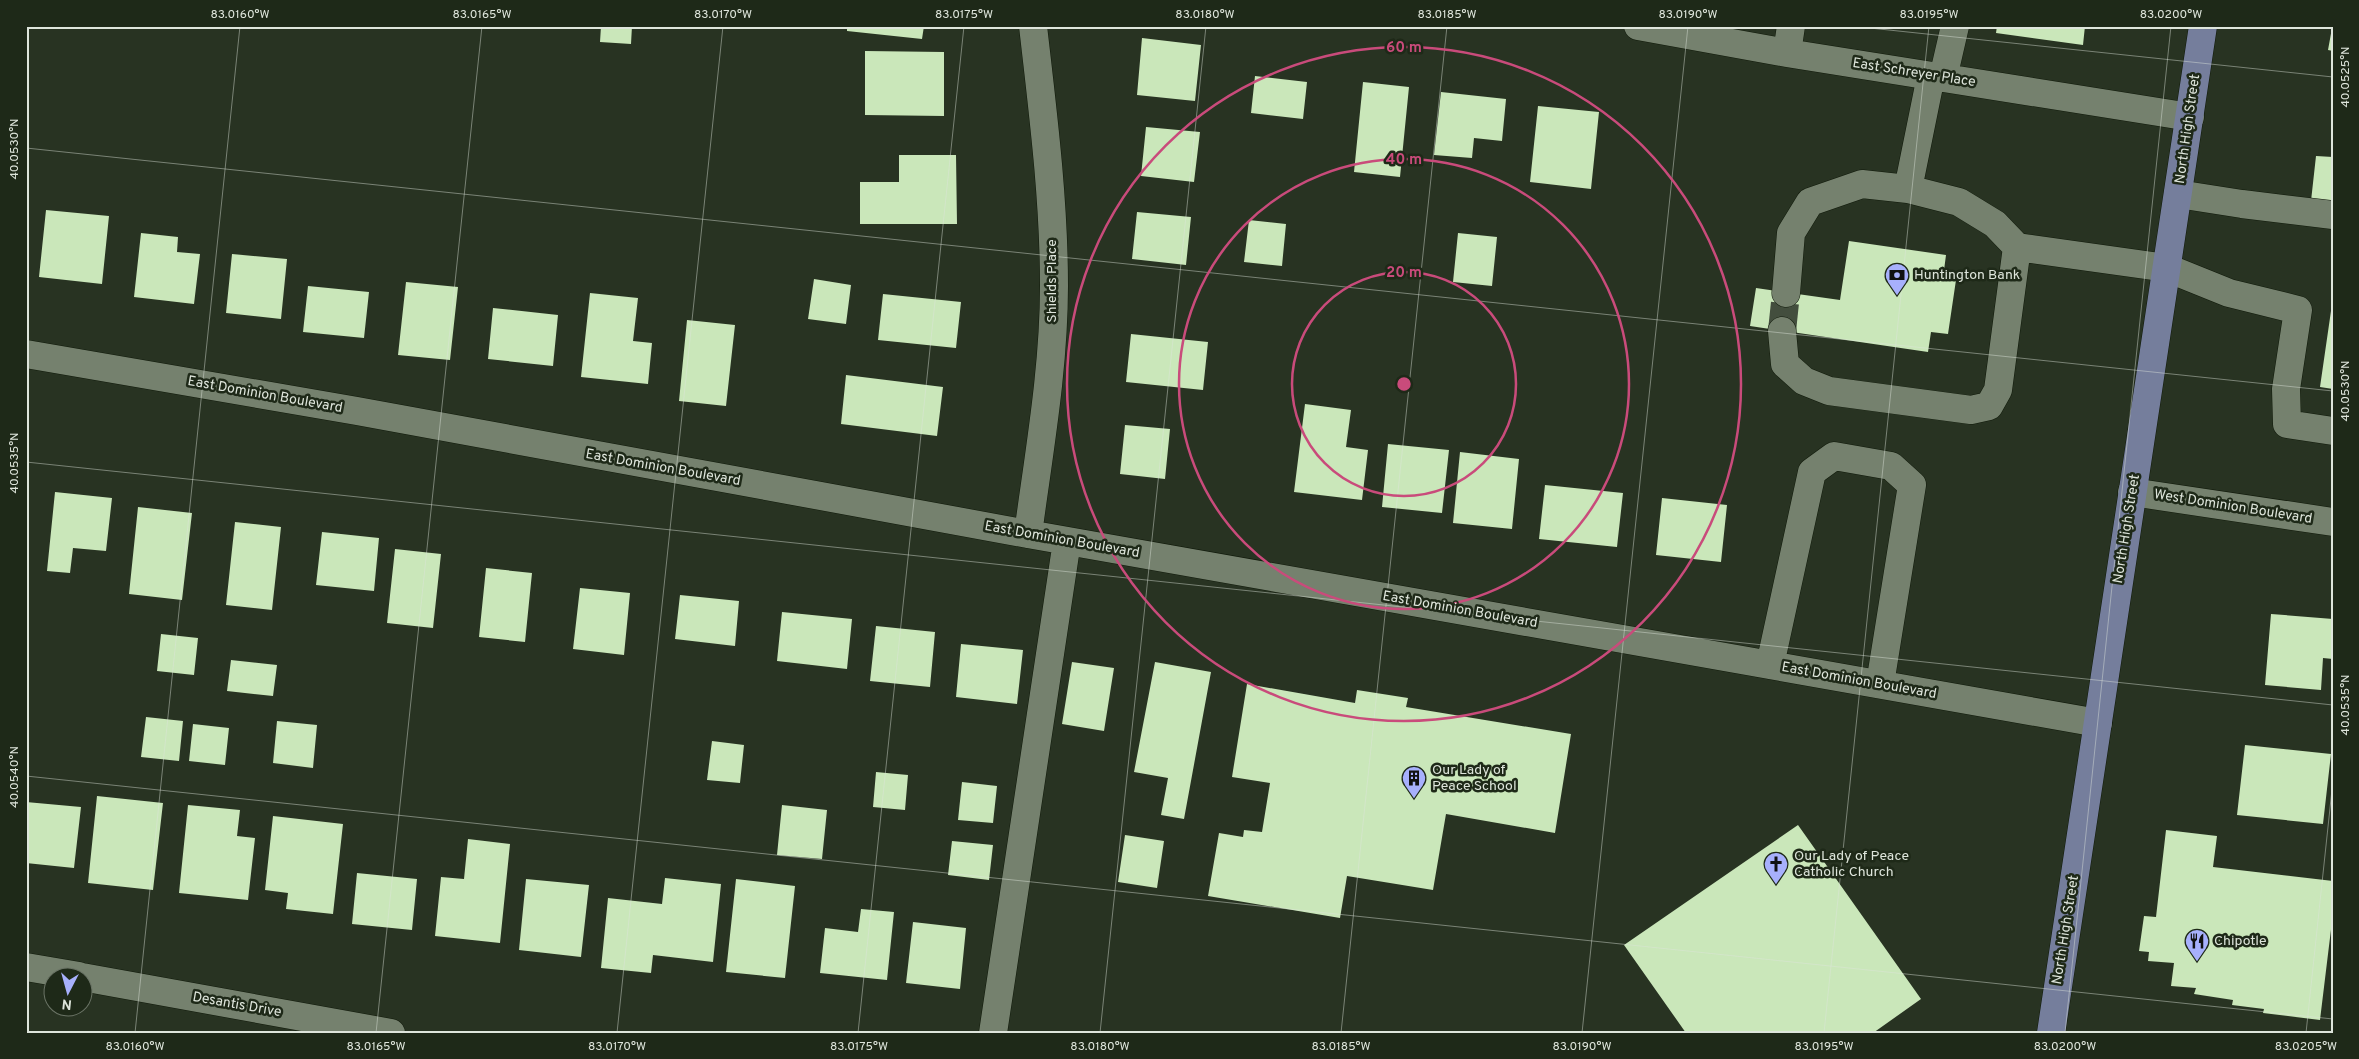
<svg xmlns="http://www.w3.org/2000/svg" width="2359" height="1059" font-family="Overpass,sans-serif">
  <style>
    .building { fill: #cae7ba }
    .lines { fill: none; stroke-linecap: round; stroke-linejoin: round }
    .minor-tunnel { stroke: #434e3e; stroke-width: 28; stroke-dasharray: 28 14; stroke-linecap: butt }
    .minor-casing { stroke: #111a0b; stroke-width: 29 }
    .major-casing { stroke: #111a0b; stroke-width: 29 }
    .minor { stroke: #75816e; stroke-width: 28 }
    .major { stroke: #757e9c; stroke-width: 28 }
    .ticks { fill: none; stroke: #dee5db; stroke-width: 1; stroke-opacity: 0.45 }
    .ring { fill: none; stroke: #c94b7b; stroke-width: 2.5 }
    .labels { text-anchor: middle; dominant-baseline: central; stroke-width: 5; stroke-linejoin: round; paint-order: stroke }
    .street-label { font-size: 14px; fill: #dee5db; stroke: #1e2918 }
    .poi-label { font-size: 14px; fill: #dee5db; stroke: #1e2918; text-anchor: start }
    .centre { fill: #c94b7b; stroke: #1e2918; stroke-width: 2.5 }
    .ring-label { font-size: 15px; text-anchor: middle; font-weight: bold; fill: #c94b7b; stroke: #1e2918; stroke-width: 5; stroke-linejoin: round; paint-order: stroke }
    .neatline { fill: none; stroke: #dee5db; stroke-width: 2 }
    .ticks-label { font-size: 12px; text-anchor: middle; fill: #dee5db }
  </style>
  <rect width="100%" height="100%" fill="#283322"/>
  <path class="building" d="M 601,26 L 632,26 L 631,44 L 600,42 Z
    M 847,26 L 924,26 L 922,39 L 847,31 Z
    M 1997,26 L 2085,26 L 2083,45 L 1996,33 Z
    M 2332,28 L 2333,28 L 2333,51 L 2328,50 Z
    M 1142,38 L 1201,45 L 1195,101 L 1137,95 Z
    M 865,51 L 944,52 L 944,116 L 865,115 Z
    M 1255,76 L 1307,82 L 1303,119 L 1251,113 Z
    M 1363,82 L 1409,87 L 1400,177 L 1354,172 Z
    M 1441,92 L 1506,99 L 1502,141 L 1474,138 L 1472,158 L 1434,155 Z
    M 1538,106 L 1599,112 L 1591,189 L 1530,182 Z
    M 1146,127 L 1200,132 L 1194,182 L 1141,176 Z
    M 899,155 L 956,155 L 957,224 L 860,224 L 860,182 L 899,182 Z
    M 2316,156 L 2333,157 L 2333,203 L 2311,201 Z
    M 46,210 L 109,216 L 102,284 L 39,277 Z
    M 1137,212 L 1191,217 L 1186,265 L 1132,259 Z
    M 26,217 L 29,217 L 27,231 L 26,231 Z
    M 1249,220 L 1286,224 L 1282,266 L 1244,262 Z
    M 141,233 L 178,237 L 177,252 L 200,254 L 194,304 L 134,297 Z
    M 1458,233 L 1497,237 L 1492,286 L 1453,282 Z
    M 1849,241 L 1946,255 L 1943,278 L 1956,280 L 1948,334 L 1931,332 L 1928,352 L 1750,326 L 1756,288 L 1840,300 Z
    M 232,254 L 287,259 L 281,319 L 226,313 Z
    M 814,279 L 851,285 L 846,324 L 808,319 Z
    M 406,282 L 458,287 L 450,360 L 398,355 Z
    M 308,286 L 369,292 L 364,338 L 303,332 Z
    M 590,293 L 638,298 L 633,341 L 652,343 L 648,384 L 581,377 Z
    M 883,294 L 961,302 L 956,348 L 878,340 Z
    M 2332,304 L 2333,304 L 2333,389 L 2320,387 Z
    M 493,308 L 558,315 L 553,366 L 488,359 Z
    M 687,320 L 735,325 L 726,406 L 679,401 Z
    M 1131,334 L 1208,342 L 1203,390 L 1126,382 Z
    M 846,375 L 943,387 L 937,436 L 841,424 Z
    M 1305,404 L 1351,410 L 1346,447 L 1368,450 L 1362,500 L 1294,492 Z
    M 1125,425 L 1170,429 L 1165,479 L 1120,474 Z
    M 1388,444 L 1449,450 L 1442,513 L 1382,507 Z
    M 1460,452 L 1519,459 L 1512,529 L 1453,523 Z
    M 1545,485 L 1623,493 L 1617,547 L 1539,539 Z
    M 55,492 L 112,498 L 106,551 L 73,548 L 70,573 L 47,571 Z
    M 1662,498 L 1727,505 L 1721,562 L 1656,555 Z
    M 138,507 L 192,513 L 182,600 L 129,594 Z
    M 235,522 L 281,527 L 272,610 L 226,605 Z
    M 322,532 L 379,538 L 374,591 L 316,585 Z
    M 395,549 L 441,554 L 433,628 L 387,623 Z
    M 486,568 L 532,573 L 525,642 L 479,637 Z
    M 580,588 L 630,593 L 624,655 L 573,649 Z
    M 680,595 L 739,601 L 735,646 L 675,639 Z
    M 782,612 L 852,619 L 847,669 L 777,661 Z
    M 2271,614 L 2333,619 L 2333,659 L 2323,658 L 2321,690 L 2265,685 Z
    M 876,626 L 935,632 L 930,687 L 870,681 Z
    M 161,634 L 198,638 L 194,675 L 157,671 Z
    M 961,644 L 1023,650 L 1017,704 L 956,697 Z
    M 231,660 L 277,665 L 273,696 L 227,691 Z
    M 1072,662 L 1114,668 L 1104,731 L 1062,724 Z
    M 1155,662 L 1211,672 L 1184,819 L 1161,815 L 1168,778 L 1134,772 Z
    M 1247,684 L 1355,703 L 1357,690 L 1408,698 L 1406,707 L 1571,734 L 1555,833 L 1446,814 L 1433,890 L 1347,876 L 1340,918 L 1208,896 L 1219,833 L 1243,837 L 1244,830 L 1262,832 L 1270,783 L 1232,777 Z
    M 146,717 L 183,721 L 179,761 L 141,757 Z
    M 277,721 L 317,725 L 313,768 L 273,763 Z
    M 193,724 L 229,728 L 225,765 L 189,761 Z
    M 712,741 L 744,745 L 740,783 L 707,780 Z
    M 2245,745 L 2331,754 L 2323,824 L 2237,815 Z
    M 876,772 L 908,775 L 905,810 L 873,807 Z
    M 962,782 L 997,786 L 993,823 L 958,820 Z
    M 97,796 L 163,803 L 153,890 L 88,883 Z
    M 26,802 L 81,807 L 74,868 L 26,863 Z
    M 188,805 L 240,810 L 237,836 L 255,838 L 248,900 L 179,893 Z
    M 782,805 L 827,810 L 822,859 L 777,855 Z
    M 273,816 L 343,824 L 333,914 L 286,909 L 288,893 L 265,890 Z
    M 1798,825 L 1921,999 L 1873,1033 L 1686,1033 L 1624,945 Z
    M 2166,830 L 2217,836 L 2213,867 L 2333,881 L 2333,913 L 2320,1020 L 2263,1013 L 2264,1009 L 2232,1005 L 2233,1000 L 2194,994 L 2196,988 L 2171,986 L 2174,963 L 2148,961 L 2149,952 L 2139,951 L 2144,916 L 2156,917 Z
    M 1125,835 L 1164,841 L 1157,888 L 1118,882 Z
    M 468,839 L 510,844 L 500,943 L 435,936 L 441,877 L 464,879 Z
    M 952,841 L 993,845 L 989,880 L 948,875 Z
    M 357,873 L 417,879 L 412,930 L 352,924 Z
    M 665,878 L 721,884 L 713,962 L 653,955 L 651,973 L 601,968 L 608,898 L 662,904 Z
    M 526,879 L 589,885 L 581,957 L 519,950 Z
    M 736,879 L 795,886 L 785,978 L 726,972 Z
    M 861,909 L 894,912 L 887,980 L 820,973 L 825,928 L 858,932 Z
    M 913,922 L 966,928 L 960,989 L 906,983 Z"/>
  <g class="lines">
    <path class="minor-tunnel" d="M 1782,331 L 1786,293"/>
    <g class="minor-casing">
      <path id="minor" d="M 1638,26 L 1787,53 L 2190,117
        M 1787,53 L 1791,26
        M 1943,78 L 1955,26
        M 1908,189 L 1959,202 L 1995,224 L 2017,247
        M 2178,194 L 2242,204 L 2333,215
        M 1786,293 L 1791,233 L 1810,202 L 1862,184 L 1908,189 L 1931,76
        M 1782,331 L 1785,364 L 1804,381 L 1829,391 L 1971,410 L 1989,406 L 1998,390 L 2017,247 L 2167,268 L 2229,293 L 2298,310 L 2286,389 L 2287,424 L 2333,431
        M 26,354 L 357,411 L 1028,534 L 2098,723
        M 2132,492 L 2333,522
        M 1028,534 C 1039,452 1054,369 1054,286 C 1054,199 1043,113 1033,26
        M 1770,665 L 1812,472 L 1834,456 L 1891,466 L 1912,485 L 1880,684
        M 26,967 L 79,976
        M 82,977 L 391,1033
        M 993,1033 L 1067,541"/>
    </g>
    <g class="major-casing">
      <path id="major" d="M 2051,1033 L 2203,26"/>
    </g>
    <use href="#minor" class="minor"/>
    <use href="#major" class="major"/>
  </g>
  <path class="ticks" d="M 1851,26 L 2333,77M 26,148 L 2333,391M 26,462 L 2333,705M 26,776 L 2333,1019M 135,1033 L 240,26M 376,1033 L 482,26M 617,1033 L 723,26M 858,1033 L 964,26M 1100,1033 L 1206,26M 1341,1033 L 1447,26M 1582,1033 L 1688,26M 1824,1033 L 1929,26M 2065,1033 L 2171,26M 2306,1033 L 2333,780"/>
  <g class="ring">
    <circle cx="1404" cy="384" r="112"/>
    <circle cx="1404" cy="384" r="225"/>
    <circle cx="1404" cy="384" r="337"/>
  </g>
  <defs>
    <g id="bank-pin" transform="scale(1.25)"><path d="M0 17L-7.5 6A9.5 9.5 0 1 1 7.5 6Z" fill="#a7b0fc" stroke="#1e2918"/><path d="M-6-4H6V4H-6ZM0-2.3a2.3 2.3 0 1 0 0 4.6a2.3 2.3 0 1 0 0-4.6Z" fill="#111"/></g>
    <g id="building-pin" transform="scale(1.25)"><path d="M0 17L-7.5 6A9.5 9.5 0 1 1 7.5 6Z" fill="#a7b0fc" stroke="#1e2918"/><path d="M-4-6H4V6H1V3H-1V6H-4ZM-2.5-4.3h1.7v1.8h-1.7ZM.8-4.3h1.7v1.8H.8ZM-2.5-1h1.7V.8h-1.7ZM.8-1h1.7V.8H.8Z" fill="#111"/></g>
    <g id="church-pin" transform="scale(1.25)"><path d="M0 17L-7.5 6A9.5 9.5 0 1 1 7.5 6Z" fill="#a7b0fc" stroke="#1e2918"/><path d="M-1.2-6h2.4v3.5h3.3v2.4h-3.3V6h-2.4V-.1h-3.3v-2.4h3.3Z" fill="#111"/></g>
    <g id="restaurant-pin" transform="scale(1.25)"><path d="M0 17L-7.5 6A9.5 9.5 0 1 1 7.5 6Z" fill="#a7b0fc" stroke="#1e2918"/><path d="M-5-6h1v4h1v-4h1v4h1v-4h1v5L-1.5 .5V6h-2V.5L-5-1ZM5-6V6H3V1.5H1.5Q1.5-4 5-6Z" fill="#111"/></g>
  </defs>
  <g fill-rule="evenodd">
    <use href="#bank-pin" x="1897" y="275"/>
    <use href="#building-pin" x="1414" y="778"/>
    <use href="#church-pin" x="1776" y="864"/>
    <use href="#restaurant-pin" x="2197" y="941"/>
  </g>
  <g class="labels">
    <g class="street-label">
      <text transform="translate(1914 73) rotate(9)">East Schreyer Place</text>
      <text transform="translate(2188 129) rotate(-82)">North High Street</text>
      <text transform="translate(1052 281) rotate(-90)">Shields Place</text>
      <text transform="translate(265 395) rotate(10)">East Dominion Boulevard</text>
      <text transform="translate(663 468) rotate(10)">East Dominion Boulevard</text>
      <text transform="translate(2233 507) rotate(9)">West Dominion Boulevard</text>
      <text transform="translate(2127 529) rotate(-81)">North High Street</text>
      <text transform="translate(1062 540) rotate(10)">East Dominion Boulevard</text>
      <text transform="translate(1460 610) rotate(10)">East Dominion Boulevard</text>
      <text transform="translate(1859 681) rotate(10)">East Dominion Boulevard</text>
      <text transform="translate(2066 930) rotate(-81)">North High Street</text>
      <text transform="translate(237 1005) rotate(10)">Desantis Drive</text>
    </g>
    <g class="poi-label">
      <text x="1914" y="275">Huntington Bank</text>
      <text x="1432" y="770">Our Lady of<tspan x="1432" dy="16">Peace School</tspan></text>
      <text x="1794" y="856">Our Lady of Peace<tspan x="1794" dy="16">Catholic Church</tspan></text>
      <text x="2214" y="941">Chipotle</text>
    </g>
  </g>
  <circle cx="1404" cy="384" r="8" class="centre"/>
  <g class="ring-label">
    <text x="1404" y="52">60 m</text>
    <text x="1404" y="164">40 m</text>
    <text x="1404" y="277">20 m</text>
  </g>
  <rect width="2359" height="1059" fill="none" stroke="#1e2918" stroke-width="55"/>
  <g transform="translate(68 992) rotate(186)"><circle r="24" fill="#1e2918" stroke="#6b7466"/>
  <path d="M0-4L9 19L0 12L-9 19Z" fill="#a7b0fc"/>
  <text y="-8" font-size="14" font-weight="bold" text-anchor="middle" fill="#dee5db">N</text>
  </g>
  <rect x="28" y="28" width="2304" height="1004" class="neatline"/>
  <g class="ticks-label">
    <text x="240" y="18">83.0160°W</text>
    <text x="482" y="18">83.0165°W</text>
    <text x="723" y="18">83.0170°W</text>
    <text x="964" y="18">83.0175°W</text>
    <text x="1205" y="18">83.0180°W</text>
    <text x="1447" y="18">83.0185°W</text>
    <text x="1688" y="18">83.0190°W</text>
    <text x="1929" y="18">83.0195°W</text>
    <text x="2171" y="18">83.0200°W</text>
    <text transform="translate(2345 77) rotate(-90)" y="4">40.0525°N</text>
    <text transform="translate(14 149) rotate(-90)" y="4">40.0530°N</text>
    <text transform="translate(2345 391) rotate(-90)" y="4">40.0530°N</text>
    <text transform="translate(14 463) rotate(-90)" y="4">40.0535°N</text>
    <text transform="translate(2345 705) rotate(-90)" y="4">40.0535°N</text>
    <text transform="translate(14 777) rotate(-90)" y="4">40.0540°N</text>
    <text x="135" y="1050">83.0160°W</text>
    <text x="376" y="1050">83.0165°W</text>
    <text x="617" y="1050">83.0170°W</text>
    <text x="859" y="1050">83.0175°W</text>
    <text x="1100" y="1050">83.0180°W</text>
    <text x="1341" y="1050">83.0185°W</text>
    <text x="1582" y="1050">83.0190°W</text>
    <text x="1824" y="1050">83.0195°W</text>
    <text x="2065" y="1050">83.0200°W</text>
    <text x="2306" y="1050">83.0205°W</text>
  </g>
</svg>
